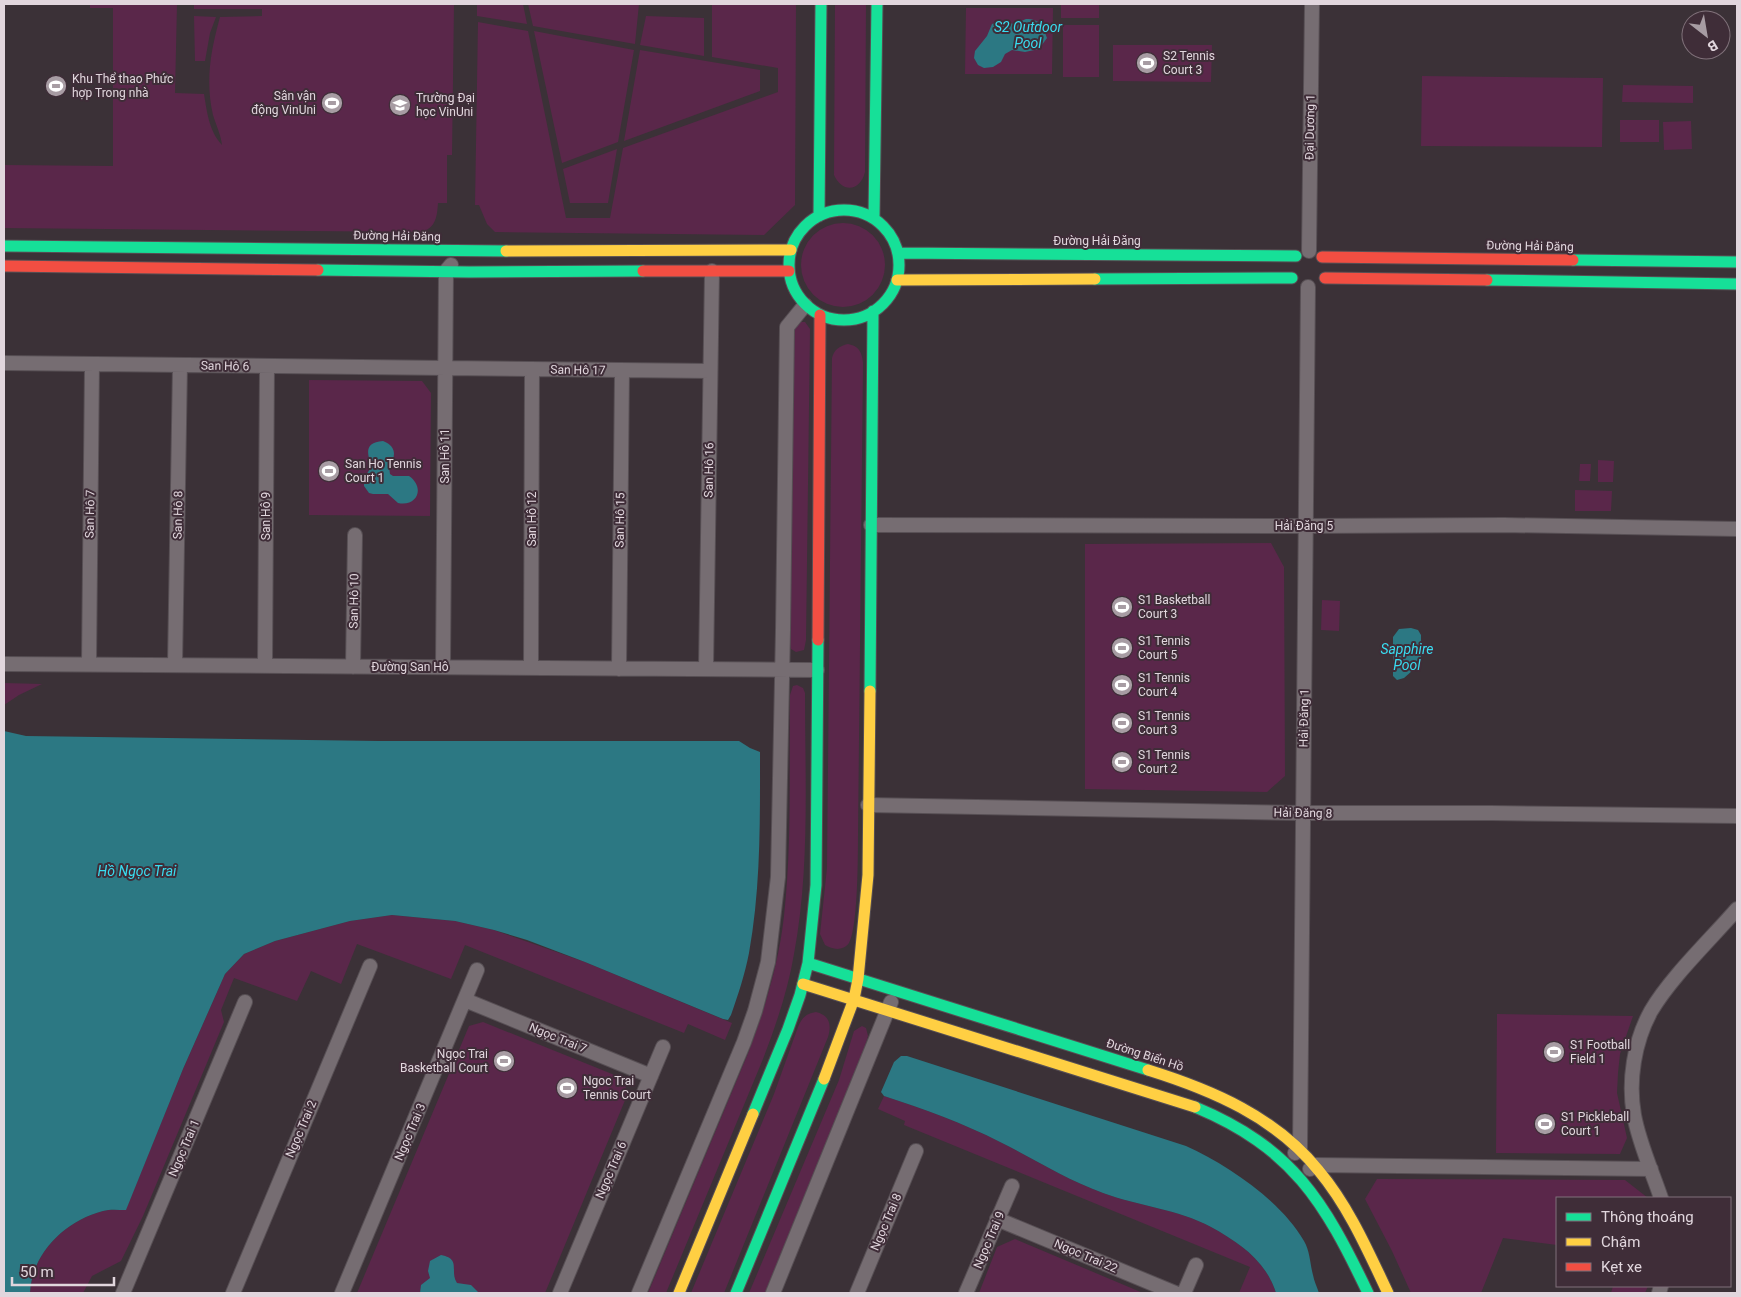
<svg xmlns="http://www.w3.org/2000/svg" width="1741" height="1297" font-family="Roboto,sans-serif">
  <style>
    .green { fill: #5a274a }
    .water { fill: #2c7883 }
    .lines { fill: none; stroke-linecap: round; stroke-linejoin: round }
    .street-casing { stroke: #574f54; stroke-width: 16 }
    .fast-casing { stroke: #574f54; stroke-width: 13 }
    .slow-casing { stroke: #574f54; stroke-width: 13 }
    .jam-casing { stroke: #574f54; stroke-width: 13 }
    .street { stroke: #766d72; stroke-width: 14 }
    .fast { stroke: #16e098; stroke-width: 11 }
    .slow { stroke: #ffcf43; stroke-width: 11 }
    .jam { stroke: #f24e42; stroke-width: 11 }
    .labels { text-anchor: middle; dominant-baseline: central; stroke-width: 4; stroke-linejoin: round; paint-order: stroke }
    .poi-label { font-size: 12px; fill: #e1d6dd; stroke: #3f2d38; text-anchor: start }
    .street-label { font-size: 12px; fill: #e1d6dd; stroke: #3f2d38 }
    .water-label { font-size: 14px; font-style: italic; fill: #39ddf0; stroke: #3f2d38 }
  </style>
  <rect width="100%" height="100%" fill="#3b3137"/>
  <path class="green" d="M 90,4 L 177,4 L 175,93 L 204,94 C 207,112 209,131 222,145 C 221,135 216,125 213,115 C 205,80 211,50 220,17 L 262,16 L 262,9 L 194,9 L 194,4 L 454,4 L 452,155 L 447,155 L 447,203 L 438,203 C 437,217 436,226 423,232 L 4,228 L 4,165 L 113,166 L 113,8 L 90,8 Z
    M 477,4 L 523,4 L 527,24 L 477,16 Z
    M 528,4 L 639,4 L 635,44 L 533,26 Z
    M 712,4 L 796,4 L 795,205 L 764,235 L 495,232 L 487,224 L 479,205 L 475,205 L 478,22 L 528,31 L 566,218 L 610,218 L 623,148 L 778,92 L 778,68 L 712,57 Z
    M 835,4 L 866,4 L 865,172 C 860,192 842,193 834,175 Z
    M 1061,4 L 1099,4 L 1099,18 L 1061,18 Z
    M 966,8 L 1053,8 L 1052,74 L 965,74 Z
    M 194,16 L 216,17 L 210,33 L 205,61 L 195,61 Z
    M 646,16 L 704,18 L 704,56 L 640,45 Z
    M 1063,25 L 1099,25 L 1099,77 L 1063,77 Z
    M 534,31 L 634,50 L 618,142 L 562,163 Z
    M 1113,45 L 1212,45 L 1211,82 L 1113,81 Z
    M 640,50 L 760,70 L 760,91 L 624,141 Z
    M 1422,76 L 1603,78 L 1602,147 L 1421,146 Z
    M 1623,85 L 1693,86 L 1693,103 L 1622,102 Z
    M 1620,120 L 1659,120 L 1659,142 L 1620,142 Z
    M 1691,121 L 1692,149 L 1664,150 L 1663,122 Z
    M 617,149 L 608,203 L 570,203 L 563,169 Z
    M801 265a42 42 0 1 1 84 0a42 42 0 1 1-84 0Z
    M 801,322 L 805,322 L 810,329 L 806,640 L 804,650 L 796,652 L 791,649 L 790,644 L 793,330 L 797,323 Z
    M 848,344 C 859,346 862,352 863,363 L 858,835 C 858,855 858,929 849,943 C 843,951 833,950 825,945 L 820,934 L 827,868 L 832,358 C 834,350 839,346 848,344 Z
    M 309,380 L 422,381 L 431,393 L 430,516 L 309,515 Z
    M 1598,460 L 1614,461 L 1613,482 L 1598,482 Z
    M 1580,464 L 1591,464 L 1590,481 L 1579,481 Z
    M 1575,490 L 1612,491 L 1611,511 L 1575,511 Z
    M 1271,543 L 1284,567 L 1285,776 L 1267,792 L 1085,789 L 1085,544 Z
    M 1322,600 L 1340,601 L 1339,631 L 1321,630 Z
    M 4,683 L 42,684 L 19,695 L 4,705 Z
    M 797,685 L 803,688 L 805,693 C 805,780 810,869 794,954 C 788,990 776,1025 763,1059 L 666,1293 L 648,1293 L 749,1051 C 765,1008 779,962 784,916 C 792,843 789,768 790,695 L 793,686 Z
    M 392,915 L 455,921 L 494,930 L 585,962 L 732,1023 L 725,1040 L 688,1024 L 684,1033 L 465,945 L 451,979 L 357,944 L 341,984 L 311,971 L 297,1001 L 234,978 L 221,1010 L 224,1022 L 143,1216 L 121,1261 L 92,1276 L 83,1293 L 30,1293 C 32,1253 65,1221 103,1211 C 110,1209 118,1210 126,1209 L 183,1069 L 225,974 L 244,954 L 275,941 L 350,921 Z
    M 816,1012 C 829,1015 832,1024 828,1037 L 724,1293 L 691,1293 L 774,1094 L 798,1027 C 802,1018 805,1014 816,1012 Z
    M 1497,1014 L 1633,1016 L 1620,1054 L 1618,1073 L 1617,1093 L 1627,1138 L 1620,1154 L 1496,1153 Z
    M 483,1022 L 622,1078 L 628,1093 L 545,1293 L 357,1293 L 469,1026 Z
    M 862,1026 L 866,1028 L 868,1036 L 855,1080 L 766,1293 L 749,1293 L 839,1080 L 854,1031 Z
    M 884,1096 C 924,1109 963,1123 1000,1142 C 1034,1159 1067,1180 1103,1193 C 1138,1206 1178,1209 1211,1227 C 1240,1243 1266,1261 1276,1293 L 1239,1293 L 1250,1267 L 904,1125 L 905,1121 L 878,1109 Z
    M 1377,1179 L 1625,1180 L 1648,1198 L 1557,1198 L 1557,1245 L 1503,1238 L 1481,1293 L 1411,1293 L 1392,1251 L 1365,1199 Z
    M 1015,1239 L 1143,1293 L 979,1293 L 997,1247 Z
    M 1613,1286 L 1648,1286 L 1645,1293 L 1611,1293 Z"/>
  <path class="water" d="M 1026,19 C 1040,19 1043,26 1047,38 L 1039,49 L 1025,52 L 1012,50 L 1005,54 L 1001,62 L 993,67 L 984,68 L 978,65 L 974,58 L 975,51 L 987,36 L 992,24 L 1000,21 L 1014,24 Z
    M 383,441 C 397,446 396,457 389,467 L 390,474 L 393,476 L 409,476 C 425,487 418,507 398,503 L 388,494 L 373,494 L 369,493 L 364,486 L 364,478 L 372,466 C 366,453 365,442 383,441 Z
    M 1411,628 L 1418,630 L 1421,635 L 1421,663 L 1404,678 L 1397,680 L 1393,676 L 1393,637 L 1399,629 Z
    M 4,731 L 26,736 L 379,741 L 739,741 L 750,748 L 760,752 C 760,819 761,887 749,953 C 745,974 738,995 731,1015 L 728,1020 L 723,1019 L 585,962 L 527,940 L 494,930 L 455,921 L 392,915 L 350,921 L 275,941 L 244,954 L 225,974 L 183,1069 L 126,1210 C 118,1210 110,1209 103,1211 C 65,1221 32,1253 30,1293 L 4,1293 Z
    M 901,1056 L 907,1056 L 1186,1146 C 1228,1165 1281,1201 1304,1241 C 1310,1251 1310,1264 1313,1275 C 1314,1281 1317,1287 1319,1293 L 1276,1293 C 1266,1261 1240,1243 1211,1227 C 1178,1209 1138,1206 1103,1193 C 1067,1180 1034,1159 1000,1142 C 963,1123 924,1109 884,1096 L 881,1092 L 894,1062 Z
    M 441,1255 C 462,1259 449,1271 457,1283 L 471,1285 L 479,1293 L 420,1293 L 421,1285 L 430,1278 L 428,1271 L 430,1261 Z"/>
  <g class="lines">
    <g class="street-casing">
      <path id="street" d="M 1309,251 L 1312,4
        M 4,363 L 710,371
        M 871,525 L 1306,526 L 1504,525 L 1737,529
        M 4,664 L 817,670
        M 89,664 L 92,364
        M 175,665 L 180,365
        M 265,666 L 267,367
        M 353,667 L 355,535
        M 443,667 L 446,271 L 451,265
        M 531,668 L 532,369
        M 619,669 L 622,371
        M 706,669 L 712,271
        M 868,805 L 1302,813 L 1491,813 L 1737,816
        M 465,1000 L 651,1076
        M 1295,1153 L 1300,1149 L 1308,287
        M 1310,1169 L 1315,1165 L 1651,1169
        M 1661,1198 C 1652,1171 1639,1143 1634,1115 C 1628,1081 1634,1042 1651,1011 C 1671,977 1710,940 1737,909
        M 997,1219 L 1175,1293
        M 123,1293 L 245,1002
        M 233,1293 L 370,966
        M 342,1293 L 477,970
        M 560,1293 L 663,1047
        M 639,1293 L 744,1042 L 755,1011 L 768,962 L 778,877 L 783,630 L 787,327 L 805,305
        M 773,1293 L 891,1002
        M 857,1293 L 916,1151
        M 966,1293 L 1012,1186
        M 1184,1293 L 1196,1265
        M 1659,1293 L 1661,1286"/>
    </g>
    <g class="fast-casing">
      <path id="fast" d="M789 265a55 55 0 1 1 110 0a55 55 0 1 1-110 0Z
        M 819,216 L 821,4
        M 874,217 L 877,4
        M 4,246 L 506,251
        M 898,253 L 1296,256
        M 1573,260 L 1737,262
        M 318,270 L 469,272 L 643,271
        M 1095,279 L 1292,278
        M 1487,280 L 1737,284
        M 870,691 L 873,311
        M 808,963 L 1148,1070
        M 1195,1107 C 1293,1148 1324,1201 1368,1293
        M 753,1114 L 788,1029 L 800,995 L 808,963 L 816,885 L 818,640
        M 736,1293 L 824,1079"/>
    </g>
    <g class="slow-casing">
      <path id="slow" d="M 506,251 L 791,250
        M 897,280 L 1095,279
        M 803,984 L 1195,1107
        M 1148,1070 C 1212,1090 1276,1117 1319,1171 C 1349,1207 1368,1251 1388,1293
        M 824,1079 L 854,999 L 858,979 L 868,875 L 870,691
        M 679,1293 L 753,1114"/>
    </g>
    <g class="jam-casing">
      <path id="jam" d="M 1322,257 L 1573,260
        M 4,266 L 318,270
        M 643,271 L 789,271
        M 1325,278 L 1487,280
        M 818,640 L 820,315"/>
    </g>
    <use href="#street" class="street"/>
    <use href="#fast" class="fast"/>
    <use href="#slow" class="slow"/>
    <use href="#jam" class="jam"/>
  </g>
  <defs>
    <g id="stadium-disc" transform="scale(1.125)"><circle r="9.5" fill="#a79ca3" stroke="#3f2d38"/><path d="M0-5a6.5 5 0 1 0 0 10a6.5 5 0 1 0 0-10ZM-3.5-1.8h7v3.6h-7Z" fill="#fff"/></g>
    <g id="university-disc" transform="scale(1.125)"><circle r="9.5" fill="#a79ca3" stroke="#3f2d38"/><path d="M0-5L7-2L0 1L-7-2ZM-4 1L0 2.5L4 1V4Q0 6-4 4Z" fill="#fff"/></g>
  </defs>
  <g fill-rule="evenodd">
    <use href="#stadium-disc" x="1147" y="63"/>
    <use href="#stadium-disc" x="56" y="86"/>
    <use href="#stadium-disc" x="332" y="103"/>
    <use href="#university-disc" x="400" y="105"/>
    <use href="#stadium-disc" x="329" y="471"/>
    <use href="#stadium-disc" x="1122" y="607"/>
    <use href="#stadium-disc" x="1122" y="648"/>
    <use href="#stadium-disc" x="1122" y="685"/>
    <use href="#stadium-disc" x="1122" y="723"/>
    <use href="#stadium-disc" x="1122" y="762"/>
    <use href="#stadium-disc" x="1554" y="1052"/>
    <use href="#stadium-disc" x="504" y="1061"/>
    <use href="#stadium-disc" x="567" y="1088"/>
    <use href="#stadium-disc" x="1545" y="1124"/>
  </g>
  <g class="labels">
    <g class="poi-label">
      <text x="1163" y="56">S2 Tennis<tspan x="1163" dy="14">Court 3</tspan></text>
      <text x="72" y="79">Khu Thể thao Phức<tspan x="72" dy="14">hợp Trong nhà</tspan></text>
      <text x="316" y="96" text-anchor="end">Sân vận<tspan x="316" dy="14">động VinUni</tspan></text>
      <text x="416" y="98">Trường Đại<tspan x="416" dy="14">học VinUni</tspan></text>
      <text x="345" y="464">San Ho Tennis<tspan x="345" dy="14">Court 1</tspan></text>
      <text x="1138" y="600">S1 Basketball<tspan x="1138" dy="14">Court 3</tspan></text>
      <text x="1138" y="641">S1 Tennis<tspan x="1138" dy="14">Court 5</tspan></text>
      <text x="1138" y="678">S1 Tennis<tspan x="1138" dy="14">Court 4</tspan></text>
      <text x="1138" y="716">S1 Tennis<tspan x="1138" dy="14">Court 3</tspan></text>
      <text x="1138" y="755">S1 Tennis<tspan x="1138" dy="14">Court 2</tspan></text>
      <text x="1570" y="1045">S1 Football<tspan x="1570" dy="14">Field 1</tspan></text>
      <text x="488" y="1054" text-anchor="end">Ngọc Trai<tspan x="488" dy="14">Basketball Court</tspan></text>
      <text x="583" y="1081">Ngoc Trai<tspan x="583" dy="14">Tennis Court</tspan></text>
      <text x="1561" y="1117">S1 Pickleball<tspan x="1561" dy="14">Court 1</tspan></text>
    </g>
    <g class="street-label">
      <text transform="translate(1310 127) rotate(-89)">Đại Dương 1</text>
      <text transform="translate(397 236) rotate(1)">Đường Hải Đăng</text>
      <text x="1097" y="241">Đường Hải Đăng</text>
      <text transform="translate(1530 246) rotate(1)">Đường Hải Đăng</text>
      <text transform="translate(225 366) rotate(1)">San Hô 6</text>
      <text transform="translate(578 370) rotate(1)">San Hô 17</text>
      <text transform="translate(445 456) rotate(-90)">San Hô 11</text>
      <text transform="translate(709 470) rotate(-89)">San Hô 16</text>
      <text transform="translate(90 514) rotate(-89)">San Hô 7</text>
      <text transform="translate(178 515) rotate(-89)">San Hô 8</text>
      <text transform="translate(266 516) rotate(-90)">San Hô 9</text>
      <text transform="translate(532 519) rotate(-90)">San Hô 12</text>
      <text transform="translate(620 520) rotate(-89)">San Hô 15</text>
      <text x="1304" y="526">Hải Đăng 5</text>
      <text transform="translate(354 601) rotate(-89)">San Hô 10</text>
      <text x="410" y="667">Đường San Hô</text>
      <text transform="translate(1304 718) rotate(-89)">Hải Đăng 1</text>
      <text transform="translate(1303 813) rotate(1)">Hải Đăng 8</text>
      <text transform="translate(558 1038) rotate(22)">Ngọc Trai 7</text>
      <text transform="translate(1145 1055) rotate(18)">Đường Biển Hồ</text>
      <text transform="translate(301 1129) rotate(-67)">Ngọc Trai 2</text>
      <text transform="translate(410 1132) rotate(-67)">Ngọc Trai 3</text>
      <text transform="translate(184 1148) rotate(-67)">Ngọc Trai 1</text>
      <text transform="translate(611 1170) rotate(-67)">Ngọc Trai 6</text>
      <text transform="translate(886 1222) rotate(-67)">Ngọc Trai 8</text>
      <text transform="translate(989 1240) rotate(-67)">Ngọc Trai 9</text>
      <text transform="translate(1086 1256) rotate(23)">Ngọc Trai 22</text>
    </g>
    <g class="water-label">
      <text x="1028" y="27">S2 Outdoor<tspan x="1028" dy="16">Pool</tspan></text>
      <text x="1407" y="649">Sapphire<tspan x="1407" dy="16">Pool</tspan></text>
      <text x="137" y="871">Hồ Ngọc Trai</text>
    </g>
  </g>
  <rect width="1741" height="1297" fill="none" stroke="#e1d6dd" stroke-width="10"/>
  <rect x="1556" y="1197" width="175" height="90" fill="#3f2d38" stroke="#80717a"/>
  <rect x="1566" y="1213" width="25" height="8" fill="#16e098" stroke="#80717a"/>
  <text x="1601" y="1222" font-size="15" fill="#e1d6dd">Thông thoáng</text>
  <rect x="1566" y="1238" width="25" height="8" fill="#ffcf43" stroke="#80717a"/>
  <text x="1601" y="1247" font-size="15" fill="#e1d6dd">Chậm</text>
  <rect x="1566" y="1263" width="25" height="8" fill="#f24e42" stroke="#80717a"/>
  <text x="1601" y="1272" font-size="15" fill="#e1d6dd">Kẹt xe</text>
  <g transform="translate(1706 35) rotate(149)"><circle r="24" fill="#3f2d38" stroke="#80717a"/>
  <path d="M0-4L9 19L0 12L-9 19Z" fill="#a79ca3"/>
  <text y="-8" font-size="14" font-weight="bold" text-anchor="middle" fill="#e1d6dd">B</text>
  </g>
  <path d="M12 1277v8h102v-8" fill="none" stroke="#e1d6dd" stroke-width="2.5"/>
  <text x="20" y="1277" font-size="15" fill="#e1d6dd" stroke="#3f2d38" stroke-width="4" paint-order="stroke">50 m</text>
</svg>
